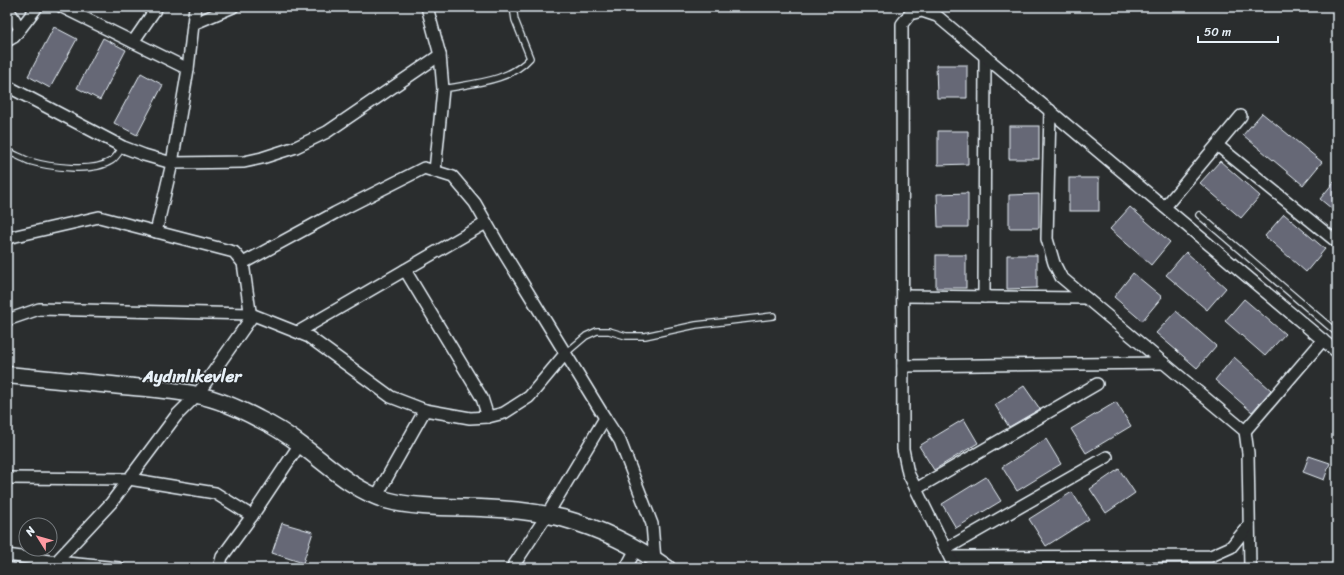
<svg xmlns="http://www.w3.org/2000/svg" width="1344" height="575" viewBox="0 0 1344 575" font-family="Sriracha,sans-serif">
<rect width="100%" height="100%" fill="#2a2d2e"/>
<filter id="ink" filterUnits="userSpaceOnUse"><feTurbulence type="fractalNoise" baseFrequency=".025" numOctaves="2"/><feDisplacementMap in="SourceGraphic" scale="8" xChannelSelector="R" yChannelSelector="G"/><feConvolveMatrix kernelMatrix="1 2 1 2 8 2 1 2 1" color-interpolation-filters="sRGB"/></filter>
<g filter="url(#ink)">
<!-- building -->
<g fill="#666776" stroke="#e8f1f8">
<polygon points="54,27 77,39 50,88 28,76"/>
<polygon points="103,38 126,50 100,100 77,88"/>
<polygon points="936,65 967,65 967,98 937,98"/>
<polygon points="141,73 163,85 137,135 114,123"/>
<polygon points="1262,113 1322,162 1303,185 1243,135"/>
<rect x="1009" y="126" width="30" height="33"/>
<polygon points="938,131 968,131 968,164 938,165"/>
<polygon points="1220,161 1260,196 1241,218 1200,183"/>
<rect x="1069" y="178" width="30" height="33"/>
<polygon points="1337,178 1337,213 1320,199"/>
<polygon points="968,193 968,227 938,227 937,194"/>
<polygon points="1039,194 1039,228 1009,228 1009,195"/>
<polygon points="1130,207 1170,242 1151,265 1110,229"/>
<polygon points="1284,214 1325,249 1306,272 1265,236"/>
<polygon points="1186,252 1226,288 1207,310 1166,275"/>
<rect x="936" y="255" width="30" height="33"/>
<polygon points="1007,255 1037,255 1037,288 1007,289"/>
<polygon points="1133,273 1162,297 1142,321 1114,297"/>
<polygon points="1244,299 1285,334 1265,356 1225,321"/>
<polygon points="1176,311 1216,346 1197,368 1156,333"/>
<polygon points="1234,357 1271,390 1252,412 1215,380"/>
<polygon points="1024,386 1040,409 1009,427 995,405"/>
<polygon points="1116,402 1131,426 1086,453 1071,429"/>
<polygon points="964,419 978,443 934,470 919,446"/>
<polygon points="1046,439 1061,464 1017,491 1002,467"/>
<polygon points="1309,456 1330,463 1324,480 1303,472"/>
<polygon points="1119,469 1135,493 1106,513 1090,489"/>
<polygon points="986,477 1001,501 956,528 942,504"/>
<polygon points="1072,492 1089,519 1046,546 1029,519"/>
<polygon points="282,523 313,532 303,563 272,553"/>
</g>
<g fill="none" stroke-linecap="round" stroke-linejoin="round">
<defs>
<g id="lane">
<path d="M443,89C473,83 509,82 530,58L515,20L513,7"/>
<path d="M7,151C14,154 22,158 29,161C49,167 93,173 111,161C116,158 119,152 123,147"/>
<polyline points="1199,215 1337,333"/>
<polyline points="565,354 586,336 597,331 609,331 626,336 645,336 696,325 773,316"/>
</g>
<g id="street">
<polyline points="7,7 20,29"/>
<polyline points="62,7 188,69"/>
<polyline points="427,7 440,55 443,89 435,171"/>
<polyline points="193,24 233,7"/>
<polyline points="7,41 14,37 37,7"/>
<polyline points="133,42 157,7"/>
<polyline points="7,86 123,147 144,155 172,163 244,162 262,158 296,147 327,132 440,55"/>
<polyline points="1050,110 1047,239 1054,263 1061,277 1245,431 1248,453 1250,568"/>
<polyline points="1217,145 1337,242"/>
<polyline points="1165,207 1241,116"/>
<polyline points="156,232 172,163 188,69 195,7"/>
<polyline points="7,238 99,217 234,252 243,263 251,318 197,395 176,416 111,503 56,562 55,568"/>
<polyline points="243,263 335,213 424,168 453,177 475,203 499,245 605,418 620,441 652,524 655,560"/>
<polyline points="405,270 482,398 488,417"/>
<polyline points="903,296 1086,298"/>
<polyline points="984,297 985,56"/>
<polyline points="7,320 39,309 251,314 309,337 391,397 425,410 470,418 488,417 504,413 529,397 565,354"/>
<polyline points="298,332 486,223"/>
<polyline points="903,366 1164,363"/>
<polyline points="1245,431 1323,340"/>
<polyline points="7,478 129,479 215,493 252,516"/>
<polyline points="916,489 1097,384"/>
<polyline points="376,497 425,410"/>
<polyline points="946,549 1107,457"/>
<polyline points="7,555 56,562 119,568"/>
<polyline points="950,557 1211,556 1231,547 1249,525"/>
<polyline points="219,568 222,557 252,516 300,444"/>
<polyline points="512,568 547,515 605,418"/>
<polyline points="626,568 636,549"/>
<polyline points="955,568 908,473 903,449 902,24 910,14 922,11 937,16 1337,352"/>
</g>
<path id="secondary" d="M7,375C42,378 77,382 112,385C140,388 169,389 197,395C218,399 240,409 259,419C274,426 288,435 301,445C328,465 353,490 386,500C413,508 453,507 481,508C506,509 538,512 562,518C598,528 636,546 667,568"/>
</defs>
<!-- lane casing -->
<use href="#lane" stroke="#e8f1f8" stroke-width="8"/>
<!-- street casing -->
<use href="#street" stroke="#e8f1f8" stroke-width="14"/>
<!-- secondary casing -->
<use href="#secondary" stroke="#e8f1f8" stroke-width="19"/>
<!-- lane -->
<use href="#lane" stroke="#2a2d2e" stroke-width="5.5"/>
<!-- street -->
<use href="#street" stroke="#2a2d2e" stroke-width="11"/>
<!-- secondary -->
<use href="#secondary" stroke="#2a2d2e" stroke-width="16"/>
</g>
</g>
<g text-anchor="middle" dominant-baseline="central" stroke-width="3" stroke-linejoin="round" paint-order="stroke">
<!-- district labels -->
<g font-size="17" font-weight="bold" fill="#e8f1f8" stroke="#2a2d2e">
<text x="192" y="376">Aydınlıkevler</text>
</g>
</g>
<!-- margin -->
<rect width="1344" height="575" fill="none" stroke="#2a2d2e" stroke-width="24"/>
<rect x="12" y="12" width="1320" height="551" fill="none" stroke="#e8f1f8" stroke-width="1.5" filter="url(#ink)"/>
<!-- north arrow -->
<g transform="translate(38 537) rotate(307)"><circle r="19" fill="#2a2d2e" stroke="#767b7f"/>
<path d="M0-3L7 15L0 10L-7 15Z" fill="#ff9aa2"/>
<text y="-6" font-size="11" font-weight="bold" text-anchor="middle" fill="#e8f1f8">N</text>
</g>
<!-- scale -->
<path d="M1198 36v6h80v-6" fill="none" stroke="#e8f1f8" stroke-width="2"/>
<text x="1204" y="36" font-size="12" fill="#e8f1f8" stroke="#2a2d2e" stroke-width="3" paint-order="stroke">50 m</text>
</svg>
